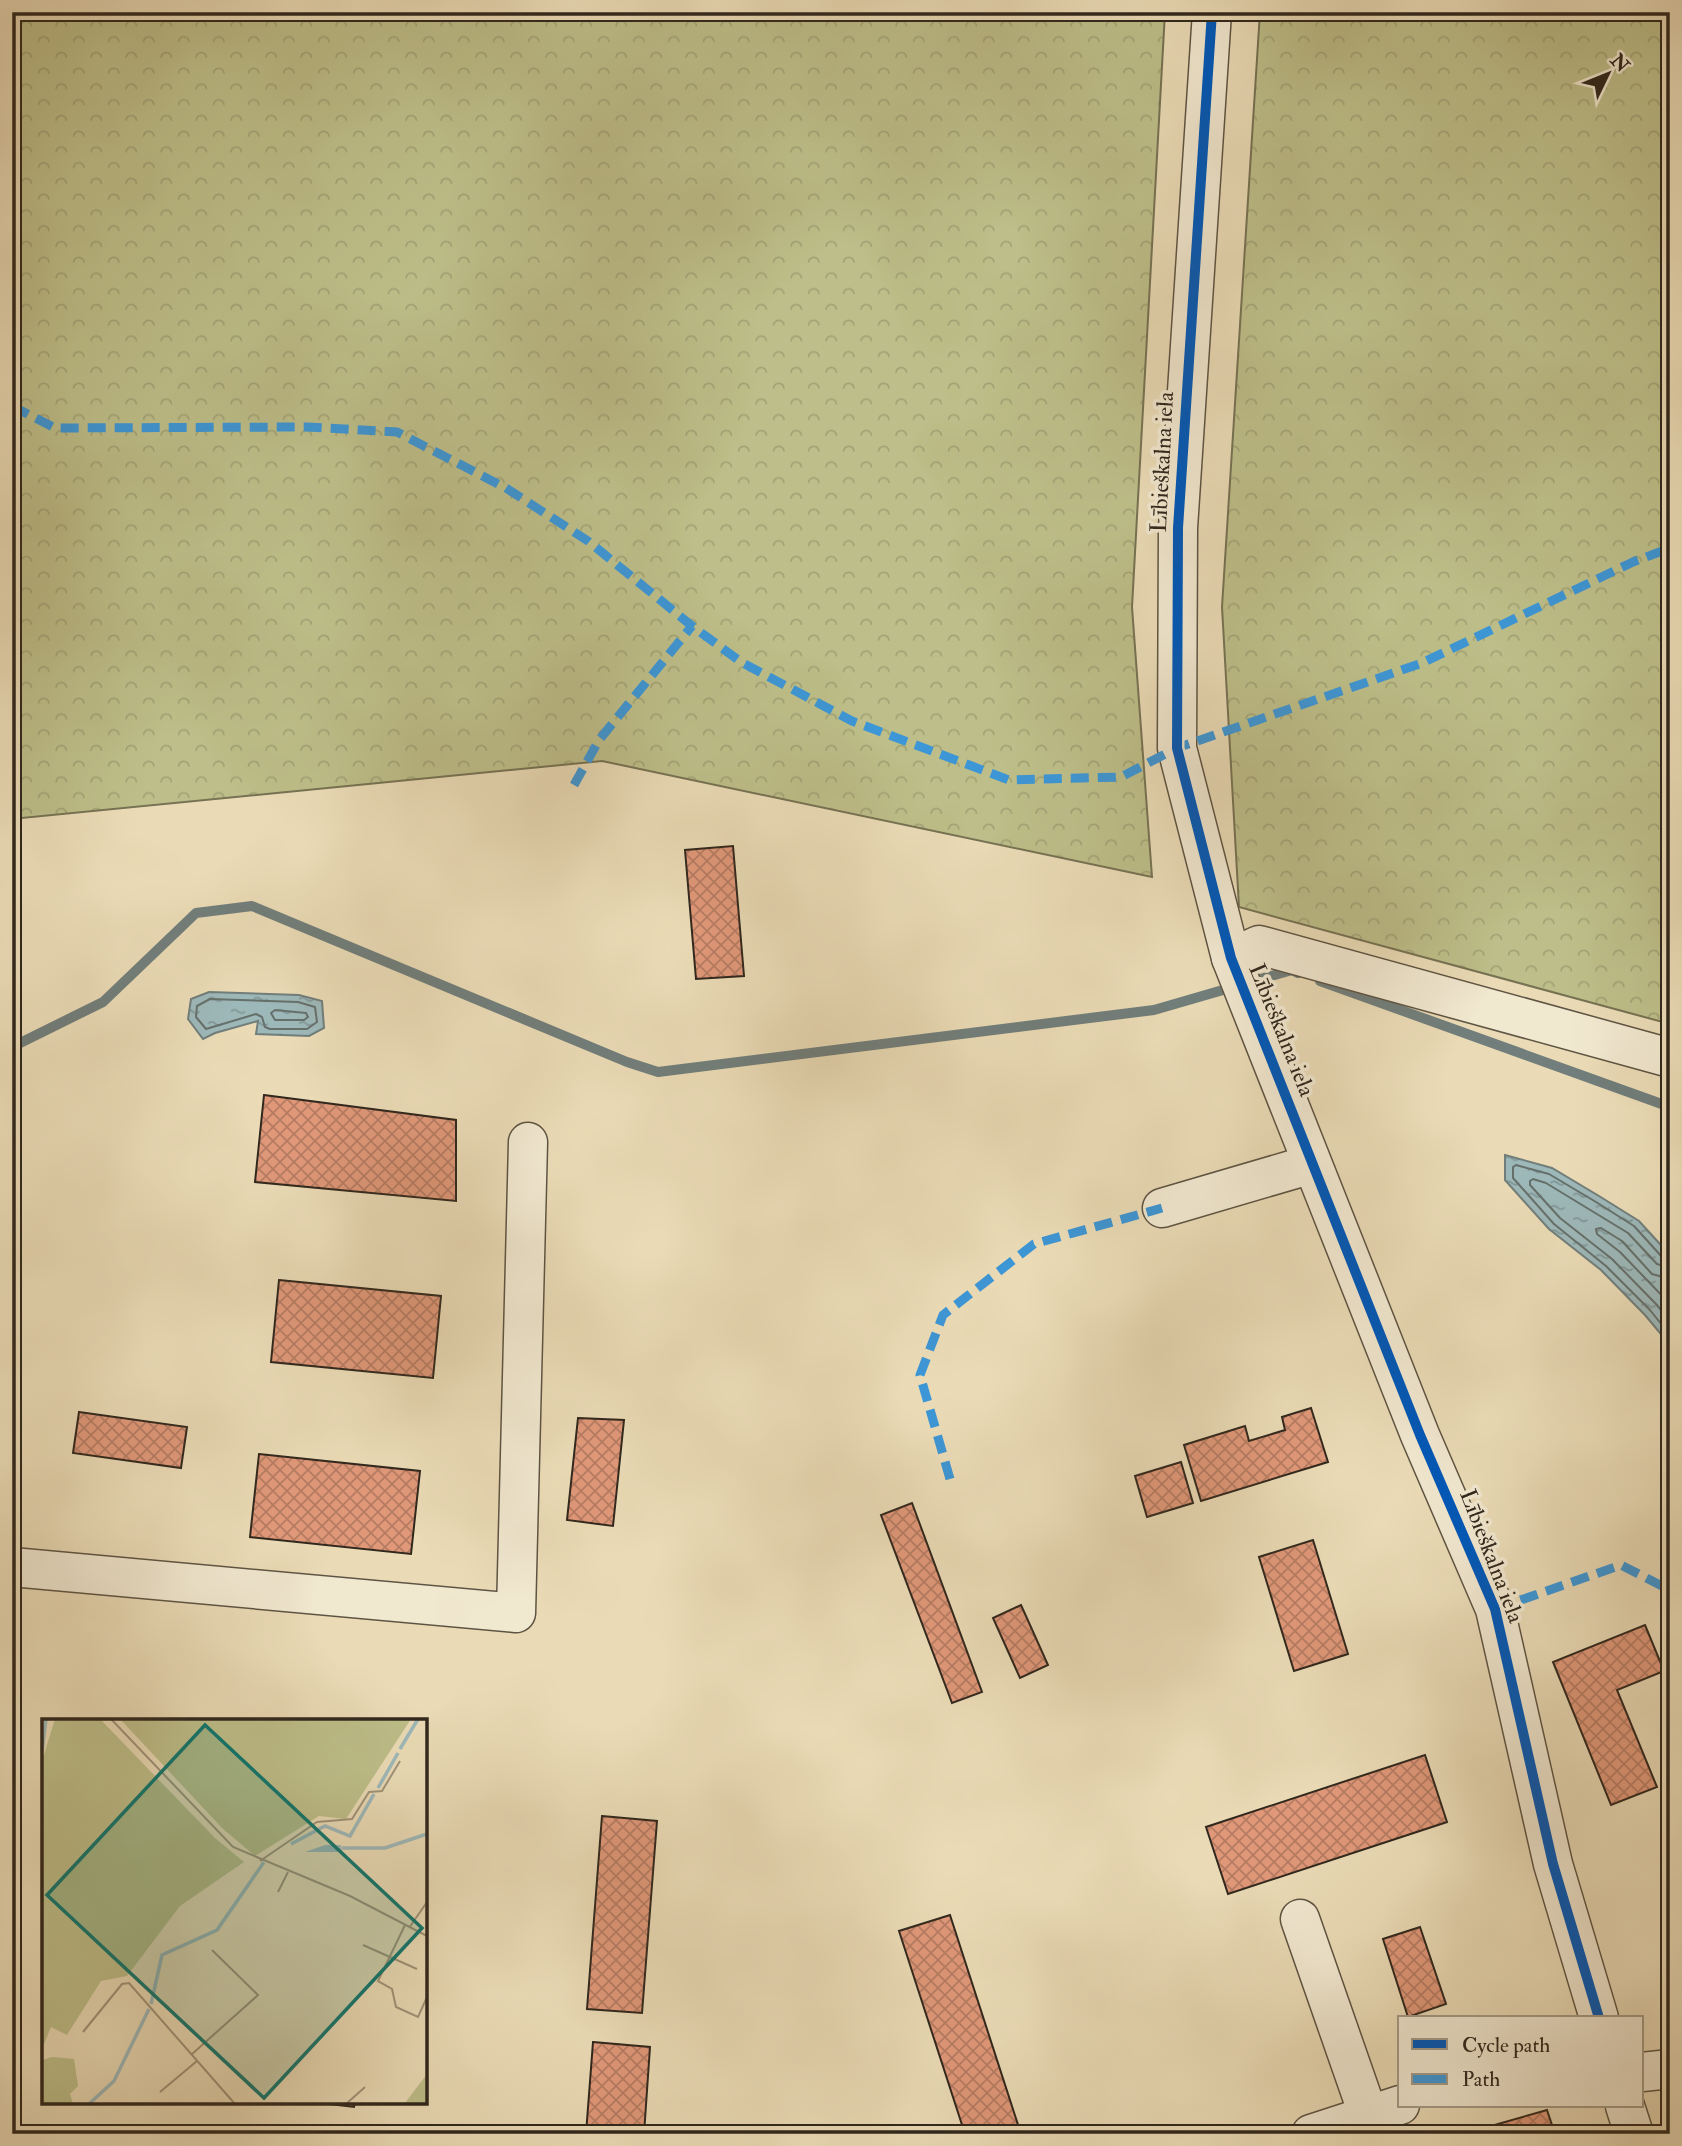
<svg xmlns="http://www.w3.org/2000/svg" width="1682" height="2146" viewBox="0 0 1682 2146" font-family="'IM FELL Double Pica',serif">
<defs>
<pattern id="forest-crowns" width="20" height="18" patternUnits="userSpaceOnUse" patternTransform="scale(1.75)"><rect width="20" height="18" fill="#bdbe89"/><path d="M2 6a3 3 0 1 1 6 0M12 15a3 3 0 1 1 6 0" fill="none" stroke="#a3a376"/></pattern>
<pattern id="water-ripples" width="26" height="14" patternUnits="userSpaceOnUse" patternTransform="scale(1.75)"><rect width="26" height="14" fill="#9db8b9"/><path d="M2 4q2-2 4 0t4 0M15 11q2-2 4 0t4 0" fill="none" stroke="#809696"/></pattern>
<pattern id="building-cross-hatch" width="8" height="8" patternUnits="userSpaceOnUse" patternTransform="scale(1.75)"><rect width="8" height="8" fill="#e09879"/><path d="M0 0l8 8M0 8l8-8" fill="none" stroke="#b67c63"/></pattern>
</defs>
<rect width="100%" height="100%" fill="#eadbb6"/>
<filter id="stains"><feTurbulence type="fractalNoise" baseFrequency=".00286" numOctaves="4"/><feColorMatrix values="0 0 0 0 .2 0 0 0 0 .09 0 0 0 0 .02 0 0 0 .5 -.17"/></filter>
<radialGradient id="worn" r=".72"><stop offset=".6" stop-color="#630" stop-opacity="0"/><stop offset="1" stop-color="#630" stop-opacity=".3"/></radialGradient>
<!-- forest -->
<g fill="url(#forest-crowns)" stroke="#767253" stroke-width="2">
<polygon points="12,12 1165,12 1132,607 1152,877 602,761 12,819"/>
<polygon points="1260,12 1670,12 1670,1024 1239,907 1222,607"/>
</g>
<!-- water -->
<g fill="url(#water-ripples)" stroke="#717e7b" stroke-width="2">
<polygon points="209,992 299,995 322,1001 324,1028 309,1036 256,1034 258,1021 215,1033 203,1039 188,1019 191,999"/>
<polygon points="1505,1155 1552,1168 1599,1196 1639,1221 1670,1255 1670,1345 1645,1315 1601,1270 1549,1229 1505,1180"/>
</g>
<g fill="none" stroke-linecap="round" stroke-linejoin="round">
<!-- shore -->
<g stroke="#66706b" stroke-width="2">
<polygon points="210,999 298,1002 315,1007 317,1022 307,1029 270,1029 265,1027 262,1017 256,1014 206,1029 196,1017 197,1006"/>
<polygon points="275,1010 306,1013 308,1017 304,1020 275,1020 271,1013"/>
<polyline points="1670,1259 1662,1257 1634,1226 1596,1202 1549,1174 1516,1165 1513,1167 1513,1178 1554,1224 1606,1266 1650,1310 1670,1335"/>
<polyline points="1670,1268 1657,1264 1628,1233 1546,1183 1533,1179 1530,1181 1530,1185 1560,1218 1612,1259 1656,1304 1670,1321"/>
<polyline points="1670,1279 1652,1274 1622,1241 1601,1228 1596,1229 1597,1234 1620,1252 1670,1304"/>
</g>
<!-- stream -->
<g stroke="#717e7b" stroke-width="10">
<polyline points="1320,981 1670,1107"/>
<polyline points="12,1047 103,1002 196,913 252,906 627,1062 658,1072 1154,1010 1292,970 1298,973"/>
</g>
</g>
<!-- building -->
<g fill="url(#building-cross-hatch)" stroke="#30271d" stroke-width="2">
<polygon points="733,846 744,976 696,979 685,850"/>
<polygon points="264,1095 456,1120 456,1201 255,1182"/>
<polygon points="279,1280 441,1296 433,1378 271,1362"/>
<polygon points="1311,1408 1328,1462 1201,1501 1184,1445 1245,1426 1249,1441 1285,1430 1282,1417"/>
<polygon points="79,1412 187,1427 181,1468 73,1453"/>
<polygon points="578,1418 624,1420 613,1526 567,1520"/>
<polygon points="259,1454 420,1471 411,1554 250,1537"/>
<polygon points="1181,1462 1193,1503 1147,1517 1135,1476"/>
<polygon points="912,1503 982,1692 952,1703 881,1515"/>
<polygon points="1313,1540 1348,1654 1294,1671 1259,1557"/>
<polygon points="1021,1605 1048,1665 1020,1678 993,1618"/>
<polygon points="1645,1625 1664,1671 1617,1690 1657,1787 1611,1805 1553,1662"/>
<polygon points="1425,1755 1447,1822 1228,1894 1206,1827"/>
<polygon points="602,1816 657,1821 642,2013 587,2009"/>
<polygon points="950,1915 1021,2134 965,2134 899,1931"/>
<polygon points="1420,1927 1446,2004 1408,2017 1383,1939"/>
<polygon points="593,2042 650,2047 644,2134 586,2134"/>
<polygon points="312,2102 355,2102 354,2107"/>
<polygon points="1547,2110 1555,2134 1485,2134 1484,2128"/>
</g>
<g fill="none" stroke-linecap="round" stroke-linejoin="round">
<defs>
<g id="minor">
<polyline points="1212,12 1178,528 1177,748 1231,958 1420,1435 1495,1609 1553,1864 1599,2018"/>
<polyline points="1231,958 1259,945 1670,1058"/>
<polyline points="1162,1208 1312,1164"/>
<polyline points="12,1567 516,1613 528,1142"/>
<polyline points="1300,1919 1375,2134"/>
<polyline points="1642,2072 1670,2069"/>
<polyline points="1625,2106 1634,2134"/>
<polyline points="1311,2134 1400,2105"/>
</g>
</defs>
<!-- minor casing -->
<use href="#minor" stroke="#5e5443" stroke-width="41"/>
<!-- minor -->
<use href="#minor" stroke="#f1e8d0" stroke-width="38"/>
<!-- quiet -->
<g stroke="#3d96d5" stroke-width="9" stroke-dasharray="18 9" stroke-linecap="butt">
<polyline points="12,406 55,428 307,427 397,432 506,488 588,541 692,626 741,662 852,721 1009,780 1121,777 1177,748 1422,663 1633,562 1670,548"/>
<polyline points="574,785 599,740 692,626"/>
<polyline points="950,1479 920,1375 943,1315 1034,1244 1162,1208"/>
<polyline points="1495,1609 1621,1565 1670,1590"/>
</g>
<defs>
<polyline id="cycleway" points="1212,12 1178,528 1177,748 1231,958 1420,1435 1495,1609 1553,1864 1599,2018"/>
</defs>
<!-- cycleway casing -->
<use href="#cycleway" stroke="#f1e8d0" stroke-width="15"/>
<!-- cycleway -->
<use href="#cycleway" stroke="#0057b8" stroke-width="10"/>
</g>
<g text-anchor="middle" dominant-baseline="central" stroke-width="7" stroke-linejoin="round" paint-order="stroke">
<!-- street labels -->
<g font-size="23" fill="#30271d" stroke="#f1e8d0">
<text transform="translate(1162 462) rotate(-87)">Lībieškalna iela</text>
<text transform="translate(1282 1030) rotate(68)">Lībieškalna iela</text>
<text transform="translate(1492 1556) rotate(69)">Lībieškalna iela</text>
</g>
</g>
<!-- overview -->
<g transform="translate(42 1719)">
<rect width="385" height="385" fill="#eadbb6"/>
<path d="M13,0H58L173,119L202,143L138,187L85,257L59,262L25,316L9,308L0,330V42ZM78,0H369L304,100L277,97L213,137L181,110ZM10,338L32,340L36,367L28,375L31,385H0V341ZM385,355V385H364L363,384Z" fill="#bdbe89"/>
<path d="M283,126H299L300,133H263Z" fill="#9db8b9"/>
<path fill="none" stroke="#9db8b9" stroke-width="3.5" d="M358,30L376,0M0,32L4,0M336,69L356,34M249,125L283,107L308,117L332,75M300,129H343L385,115M109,285L120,236L175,211L222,143M47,385L72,362L107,290"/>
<path fill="none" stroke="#a09379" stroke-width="2" d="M69,0L191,128L308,177L385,217M218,142L275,103L310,100L327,73L340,72L358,42M236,173L246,153M363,206L336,262L350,270L354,288L376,298L385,278M367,209L385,183M321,226L375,250M41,313L80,265L87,264L193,385M149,336L216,276L170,231M118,373L155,342M304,385L323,368"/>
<path fill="#0f766e" fill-opacity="0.15" stroke="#0f766e" stroke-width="3.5" d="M163,6L380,209L222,379L5,176Z"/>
<rect width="385" height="385" fill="none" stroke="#30271d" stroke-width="3.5"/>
</g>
<!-- margin -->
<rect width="1682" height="2146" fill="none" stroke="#eadbb6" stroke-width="42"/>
<rect x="14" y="14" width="1654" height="2118" fill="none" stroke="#30271d" stroke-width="3.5"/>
<rect x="21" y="21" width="1640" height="2104" fill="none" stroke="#30271d" stroke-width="2"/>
<!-- legend -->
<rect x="1398" y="2016" width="245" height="91" fill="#f1e8d0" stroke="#a49b88" stroke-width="2"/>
<rect x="1412" y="2039" width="35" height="10" fill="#0057b8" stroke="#a49b88" stroke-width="2"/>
<text x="1462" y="2052" font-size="21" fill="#30271d">Cycle path</text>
<rect x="1412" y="2074" width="35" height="10" fill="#3d96d5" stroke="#a49b88" stroke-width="2"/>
<text x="1462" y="2086" font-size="21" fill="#30271d">Path</text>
<!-- north arrow -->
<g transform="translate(1608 74) rotate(47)" stroke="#f1e8d0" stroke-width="5" paint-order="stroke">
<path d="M0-5L12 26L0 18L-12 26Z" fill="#30271d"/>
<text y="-10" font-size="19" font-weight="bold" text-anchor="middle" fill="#30271d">N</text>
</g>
<rect width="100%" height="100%" filter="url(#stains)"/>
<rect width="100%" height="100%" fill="url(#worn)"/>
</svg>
